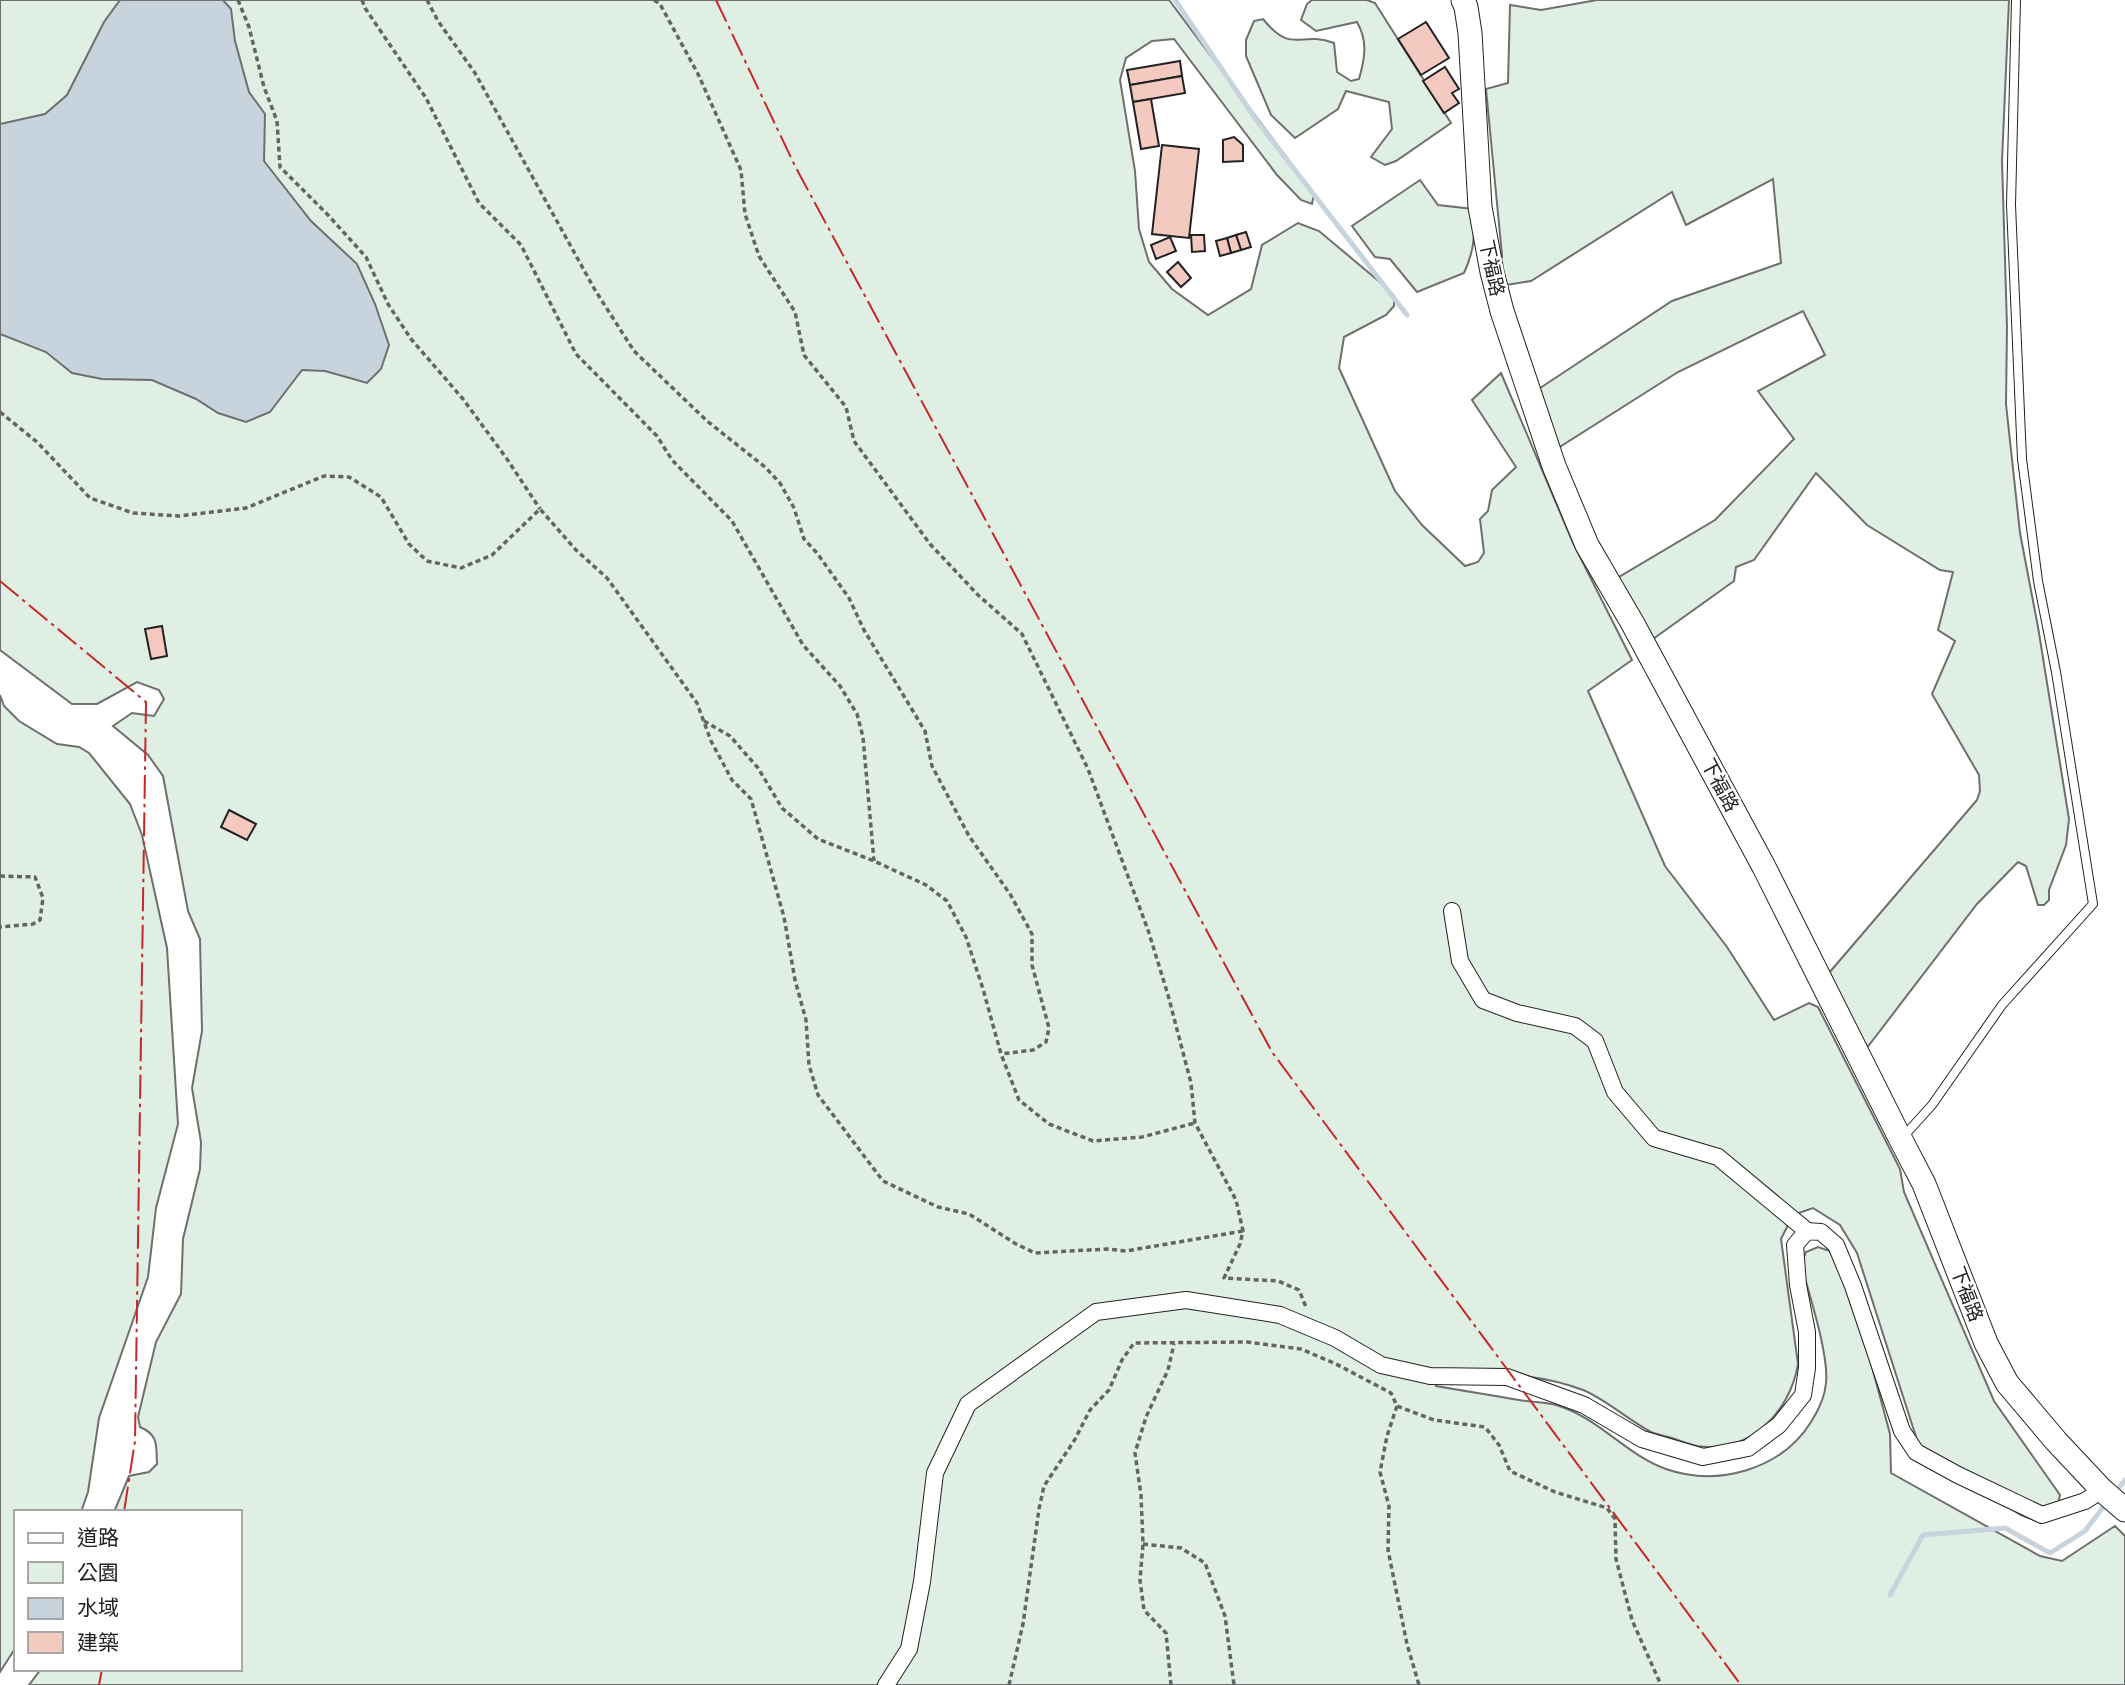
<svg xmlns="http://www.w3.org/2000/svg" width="2125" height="1685" viewBox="0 0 2125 1685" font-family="Figtree,'Noto Sans TC',sans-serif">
<rect width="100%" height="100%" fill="#fff"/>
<!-- green -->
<g fill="#e0efe3" stroke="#6f6f6f" stroke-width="2">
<path d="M0,0H1169L1314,194L1312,204L1301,200L1277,175L1174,39L1152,41L1126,58L1120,80L1135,171L1139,229L1149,262L1172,289L1208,315L1251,289L1262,245L1298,223L1319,231L1387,288L1394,296V306L1386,315L1344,337L1339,368L1395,491L1422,525L1465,566L1478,562L1484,553L1480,519L1488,511L1492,490L1516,467L1472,400L1501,373L1573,543L1632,660L1588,691L1665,866L1727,947L1774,1020L1809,1003L1818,1007L1900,1169L1904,1192L1994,1401L2060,1495L2057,1509L2037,1521L2021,1515L1936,1461L1918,1443L1857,1253L1840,1225L1813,1208L1793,1215L1781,1239L1798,1364C1790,1412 1750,1454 1697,1446C1689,1444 1680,1441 1672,1438C1665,1436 1658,1435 1651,1432C1628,1420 1607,1400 1583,1390C1537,1372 1484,1373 1435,1370L1436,1386C1464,1391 1491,1395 1519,1400C1531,1402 1544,1402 1556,1405C1598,1417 1626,1455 1666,1469C1717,1487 1781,1470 1811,1422C1818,1411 1825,1397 1826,1383C1829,1354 1809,1294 1801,1264L1806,1252L1818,1247L1830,1251L1850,1285L1890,1434L1891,1473L2040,1556L2062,1561L2115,1526L2125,1536V1685H29L41,1669H240V1512H114L129,1476L149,1472L157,1464C156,1446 159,1435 140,1427L138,1417L156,1342L181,1294L183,1239L200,1169L201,1142L192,1088L202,1031L200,939L188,911L163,776L148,755L113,726L132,713L154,716L164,699L159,690L137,682L97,704H72L0,650Z"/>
<path d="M1312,0H1367L1375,3L1451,123L1396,161L1385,165L1371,157L1392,129L1389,102L1346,91L1338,109L1295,138L1271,115L1246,56V40L1254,21L1263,19C1293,56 1299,30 1334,43L1337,72L1351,81L1359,79C1365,58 1368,41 1357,22L1316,31L1301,20L1307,4Z"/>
<polygon points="1597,0 2009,0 2002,161 2007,327 2006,404 2020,533 2038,627 2069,819 2066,845 2049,890 2049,900 2044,905 2038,905 2026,866 2018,862 1977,904 1863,1053 1823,980 1977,800 1980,791 1979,775 1932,694 1955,641 1938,630 1953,572 1940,570 1867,525 1816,473 1754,560 1736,567 1734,581 1646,644 1614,580 1715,520 1794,439 1758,391 1825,355 1803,311 1678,372 1558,448 1534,392 1672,301 1781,263 1773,179 1686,225 1672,192 1531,281 1500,286 1502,255 1486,89 1508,83 1510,5 1541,10"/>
<path d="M1420,180L1438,205L1473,209C1475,234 1475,249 1464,273L1417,292L1390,259L1375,257L1352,226Z"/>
<polygon points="0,695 4,706 19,721 57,744 79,747 89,753 130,804 142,835 167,948 178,1124 156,1208 148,1277 99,1418 88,1492 81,1512 16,1512 16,1647 0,1672"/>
</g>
<!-- water -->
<polygon fill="#c7d3dd" stroke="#6f6f6f" stroke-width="2" points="120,0 223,0 231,9 235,41 249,92 265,114 264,161 311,221 357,264 375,304 389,345 381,369 367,383 325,371 302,370 270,412 246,422 218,413 196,399 152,380 102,379 72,373 46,352 0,334 0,124 45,114 67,95 104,22"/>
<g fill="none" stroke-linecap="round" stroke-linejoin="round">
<!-- stream -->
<g stroke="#c7d3dd" stroke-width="5">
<polyline points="1175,0 1257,121 1407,315"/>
<polyline points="2118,1489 2125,1480"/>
<polyline points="1890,1595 1923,1535 2005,1528 2050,1553 2085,1531 2104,1506"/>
</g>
</g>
<!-- building -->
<g fill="#f3c9c0" stroke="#222" stroke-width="2">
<polygon points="1426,22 1449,58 1421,75 1398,39"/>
<polygon points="1180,61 1182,76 1130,85 1127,70"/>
<polygon points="1445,67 1459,89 1452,93 1459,103 1444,113 1423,81"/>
<polygon points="1182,76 1185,93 1133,102 1130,85"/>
<polygon points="1151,99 1159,146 1141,149 1133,102"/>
<polygon points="1234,137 1243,145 1243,161 1223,162 1223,140"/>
<polygon points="1162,145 1199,149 1189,238 1152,234"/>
<polygon points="1246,232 1251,247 1241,250 1236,235"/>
<polygon points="1191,235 1204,235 1205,251 1192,252"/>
<polygon points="1236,235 1241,250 1231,253 1227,238"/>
<polygon points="1170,237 1176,251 1156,259 1151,245"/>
<polygon points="1227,238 1231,253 1220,256 1216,241"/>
<polygon points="1178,262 1191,278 1181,287 1167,272"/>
<polygon points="162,626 167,656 151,659 145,629"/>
<polygon points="229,810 256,824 247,840 221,827"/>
</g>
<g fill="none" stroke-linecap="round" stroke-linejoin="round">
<defs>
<polyline id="service" points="1903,1137 1932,1105 2002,1005 2093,904 2056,672 2038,581 2022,459 2011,205 2016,0"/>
<g id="minor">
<polyline points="1452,911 1460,961 1483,1000 1517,1013 1575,1026 1595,1041 1615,1092 1654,1138 1718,1157 1807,1231"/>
<polyline points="886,1685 909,1649 922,1582 935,1473 968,1404 1096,1312 1186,1300 1280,1315 1335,1338 1381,1365 1430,1376 1507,1377 1584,1405 1642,1439 1703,1457 1748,1448 1779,1425 1803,1395 1807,1368 1807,1332 1798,1285 1795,1245 1807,1231 1821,1232 1836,1245 1853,1286 1902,1431 1916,1452 1958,1475 2042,1515 2085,1501 2102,1490"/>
</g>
<polyline id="secondary" points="1463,0 1466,7 1470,33 1480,207 1492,272 1502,311 1554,466 1587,545 1633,624 1764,867 1901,1140 1924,1184 1986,1343 2007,1383 2056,1441 2102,1490 2125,1510"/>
</defs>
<!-- service casing -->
<use href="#service" stroke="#222" stroke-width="10"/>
<!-- minor casing -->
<use href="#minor" stroke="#222" stroke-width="18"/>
<!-- secondary casing -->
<use href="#secondary" stroke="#222" stroke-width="25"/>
<!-- path -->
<g stroke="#646464" stroke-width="3.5" stroke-dasharray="5 3.5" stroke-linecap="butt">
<polyline points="238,0 249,27 264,87 277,121 280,167 328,215 366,257 388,304 411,339 463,399 507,459 540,509"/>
<polyline points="362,0 365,8 426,98 479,203 521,245 576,354 657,436 672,460 732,521 803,645 840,686 857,714 863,737 874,861"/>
<polyline points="427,0 438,21 475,73 595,290 634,351 707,421 765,467 780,483 794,508 804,539 817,553 849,598 864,630 925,731 932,766 969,836 1010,894 1032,934 1032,965 1049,1028 1046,1042 1033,1050 1001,1054"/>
<polyline points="654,0 660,4 698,74 741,170 745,214 759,256 795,312 804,355 846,407 854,441 930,544 978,595 1022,634 1088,769 1148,930 1168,995 1191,1083 1195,1123 1236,1200 1243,1231 1240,1244 1224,1278 1278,1281 1299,1290 1306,1307"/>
<polyline points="0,412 37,442 90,498 133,513 179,516 246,508 324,476 349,477 381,497 409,544 427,561 461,568 492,555 540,509 576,550 607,578 651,639 697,703 711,741 732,780 751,799 784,917 795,980 806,1020 809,1065 818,1095 883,1181 938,1207 969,1214 1016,1244 1035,1253 1107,1249 1126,1251 1243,1231"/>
<polyline points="704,721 730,736 758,768 782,808 818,839 874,861 926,885 947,901 966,937 983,989 1001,1054 1019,1100 1049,1124 1093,1141 1142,1137 1195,1123"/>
<polyline points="0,876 35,877 43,898 40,920 33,924 0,927"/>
<polyline points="1397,1406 1387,1436 1380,1472 1389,1506 1388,1550 1407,1644 1419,1685"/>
<polyline points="1143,1544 1181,1548 1205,1563 1225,1616 1234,1685"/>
<polyline points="1009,1685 1023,1624 1039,1509 1044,1486 1074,1441 1090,1410 1109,1390 1122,1360 1134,1343 1247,1342 1301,1349 1336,1364 1391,1393 1397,1406 1434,1420 1485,1427 1499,1445 1510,1471 1555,1492 1607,1508 1615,1519 1616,1559 1632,1620 1661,1685"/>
<polyline points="1171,1685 1166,1633 1144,1610 1140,1580 1143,1544 1141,1495 1135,1453 1146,1417 1168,1370 1174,1344"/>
</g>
<!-- service -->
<use href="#service" stroke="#fff" stroke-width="8"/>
<!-- minor -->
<use href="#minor" stroke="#fff" stroke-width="16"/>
<!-- secondary -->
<use href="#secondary" stroke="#fff" stroke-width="23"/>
<!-- power -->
<g stroke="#c62828" stroke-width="2" stroke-dasharray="24 5 3.5 5" stroke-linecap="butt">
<polyline points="716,0 795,166 1272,1052 1741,1685"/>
<polyline points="0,581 146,702 135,1441 124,1512"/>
<polyline points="99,1685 102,1669"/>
</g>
</g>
<g text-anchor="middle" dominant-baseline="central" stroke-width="5" stroke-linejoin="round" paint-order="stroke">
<!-- street labels -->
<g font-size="19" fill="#222" stroke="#fff">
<text transform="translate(1492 268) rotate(78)">下福路</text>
<text transform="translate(1720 785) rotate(62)">下福路</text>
<text transform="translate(1967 1294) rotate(69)">下福路</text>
</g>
</g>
<!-- legend -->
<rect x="14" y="1510" width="228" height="161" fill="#ffffff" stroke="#a7a7a7" stroke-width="2"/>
<rect x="28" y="1533" width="35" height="10" fill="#ffffff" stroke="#a7a7a7" stroke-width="2"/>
<text x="77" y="1545" font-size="21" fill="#222222">道路</text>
<rect x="28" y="1562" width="35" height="21" fill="#e0efe3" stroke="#a7a7a7" stroke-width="2"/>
<text x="77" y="1580" font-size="21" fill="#222222">公園</text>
<rect x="28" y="1598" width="35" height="21" fill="#c7d3dd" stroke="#a7a7a7" stroke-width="2"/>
<text x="77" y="1615" font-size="21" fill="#222222">水域</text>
<rect x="28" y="1632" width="35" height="21" fill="#f3c9c0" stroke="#a7a7a7" stroke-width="2"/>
<text x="77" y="1650" font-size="21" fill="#222222">建築</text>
</svg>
